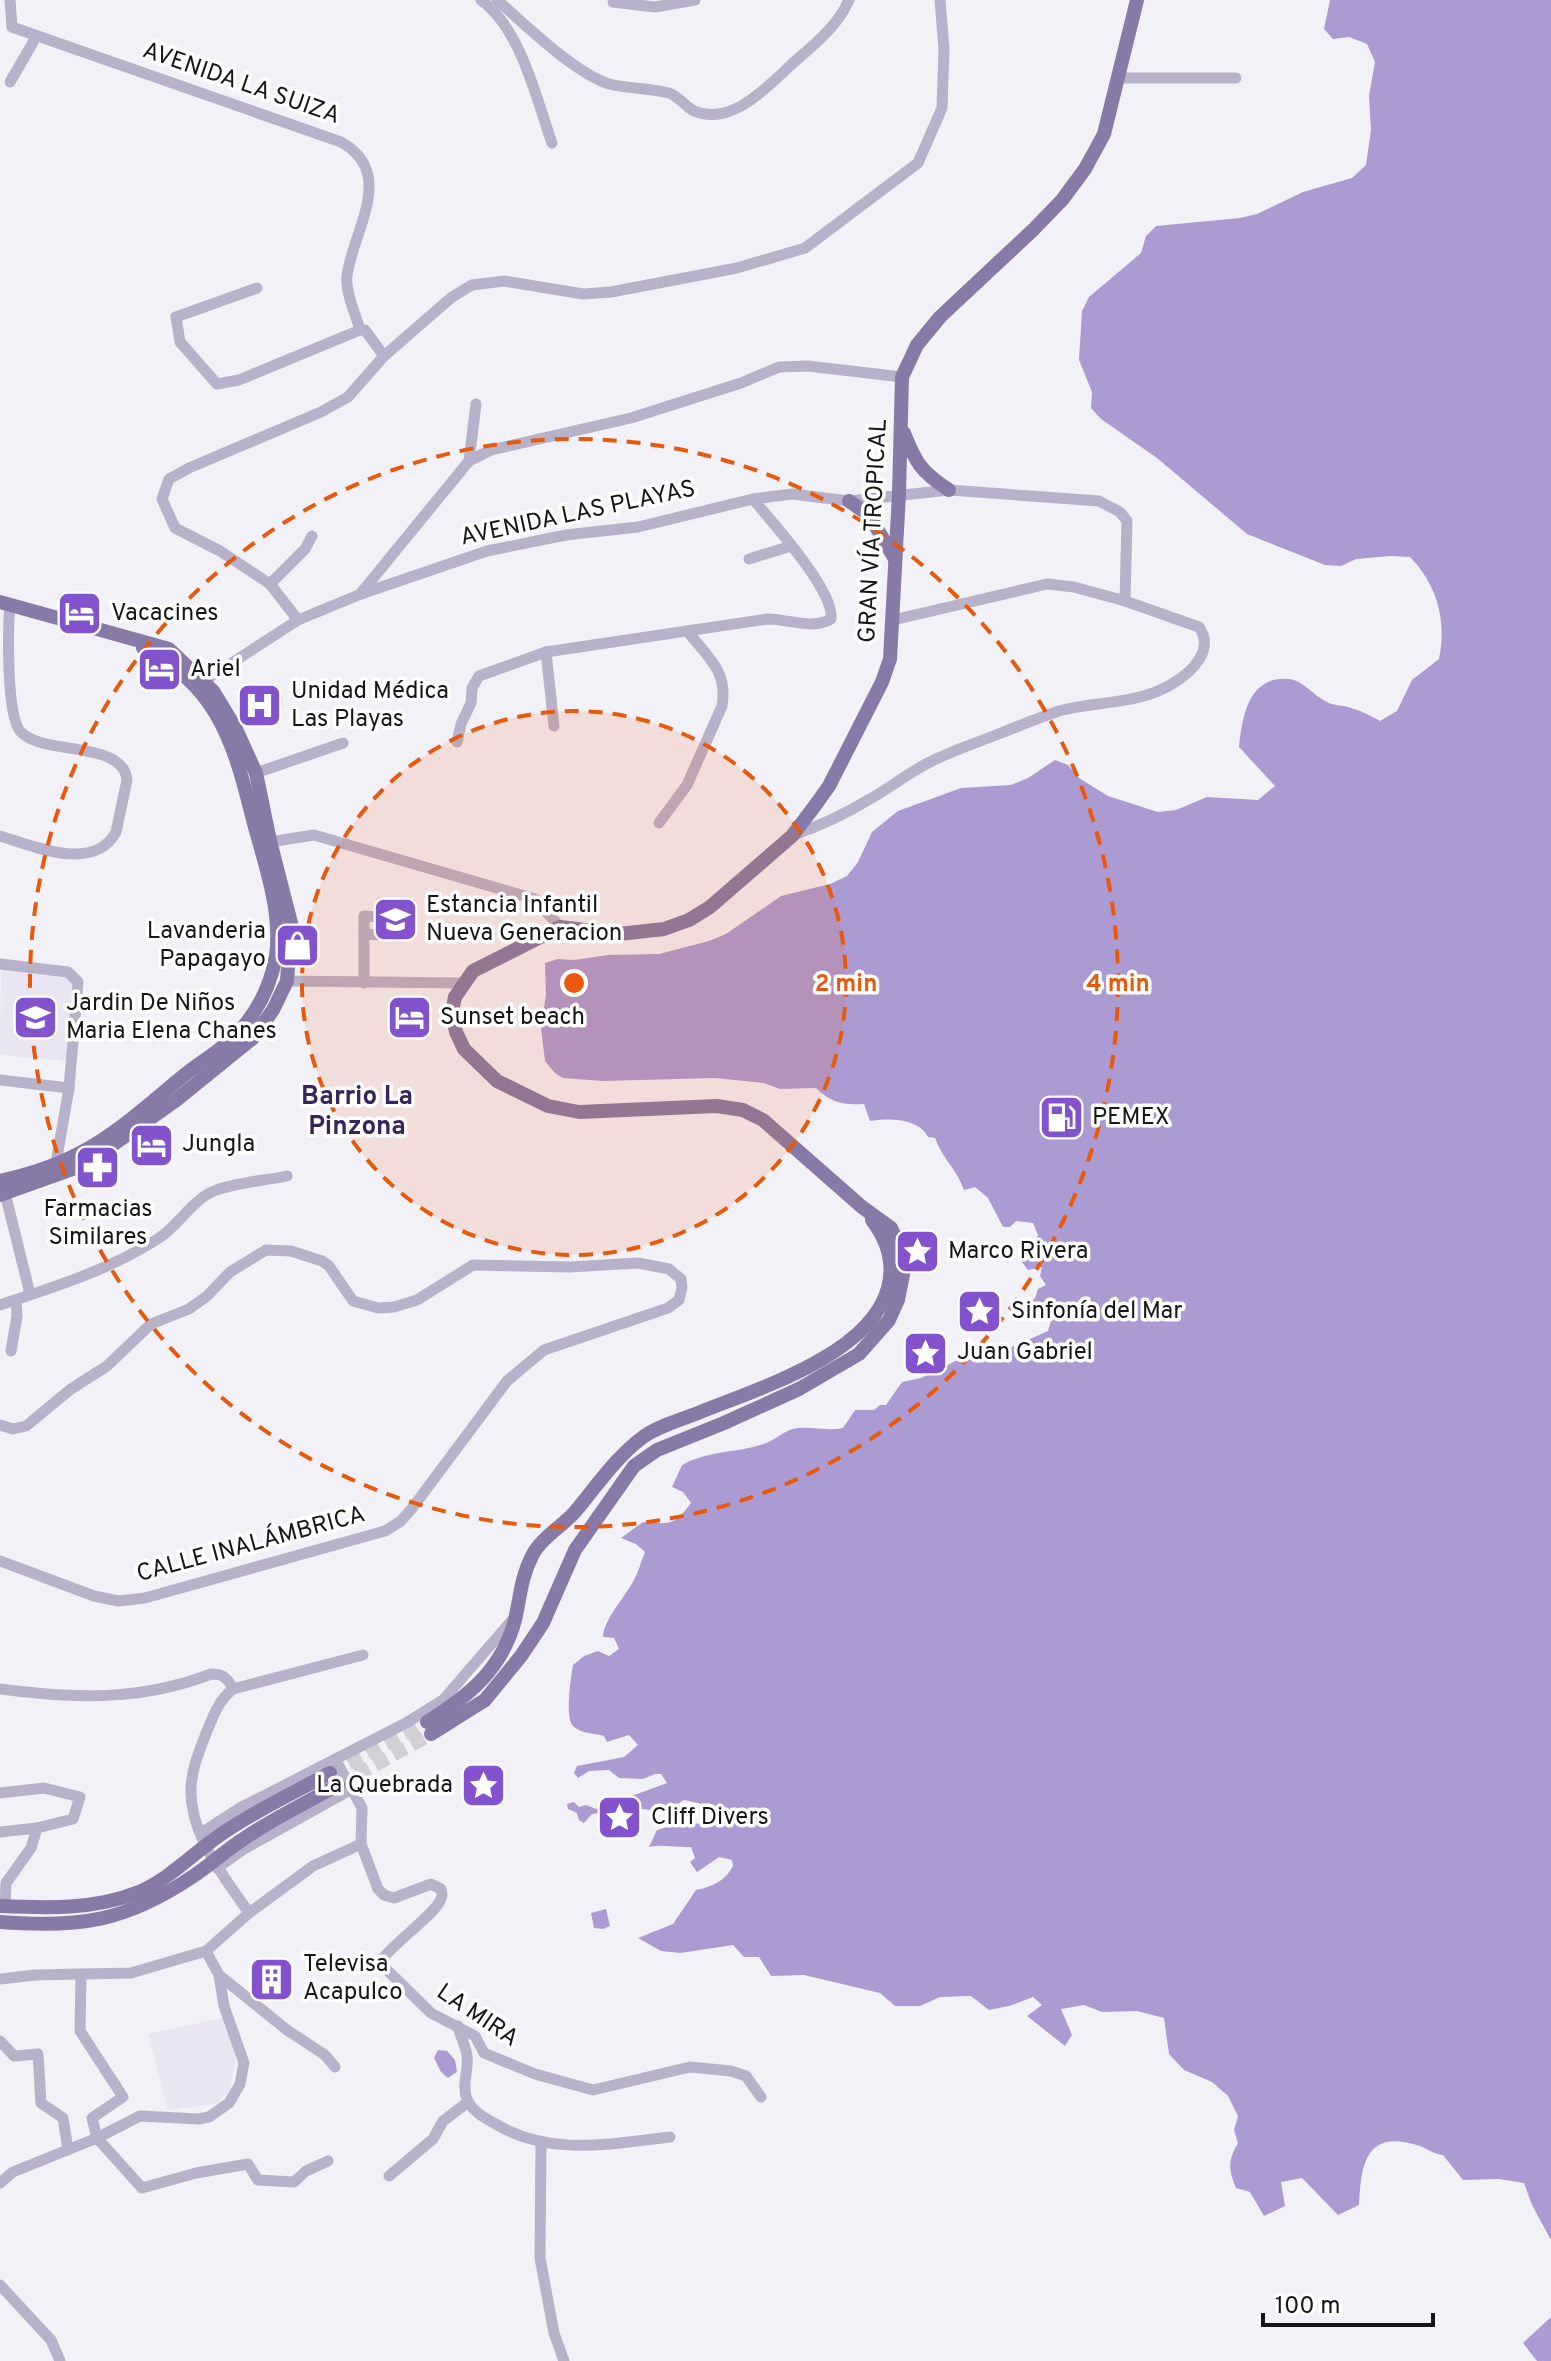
<svg xmlns="http://www.w3.org/2000/svg" width="1551" height="2361" viewBox="0 0 1551 2361" font-family="Overpass,sans-serif">
<rect width="100%" height="100%" fill="#f3f1f8"/>
<!-- built -->
<g fill="#e9e5f3">
<polygon points="282,694 284,709 239,718 236,703"/>
<polygon points="377,896 413,908 415,936 376,933"/>
<polygon points="1,967 66,974 72,980 67,1061 0,1055"/>
<polygon points="226,2017 236,2061 229,2092 217,2104 168,2110 148,2034"/>
</g>
<!-- water -->
<g fill="#ac9bd2">
<path d="M1330,0H1551V2240L1532,2205L1524,2183L1499,2179L1463,2180L1443,2155C1433,2154 1428,2149 1420,2146C1366,2128 1361,2163 1359,2205L1338,2215L1302,2178L1281,2182L1285,2206L1264,2216L1250,2192L1236,2188C1228,2169 1228,2160 1238,2143L1234,2130L1238,2116L1228,2096L1212,2082L1184,2070L1169,2054L1164,2018L1137,2011L1102,2012L1084,2005L1061,2009L1072,2035L1065,2046L1027,2016L1042,2005L1033,1997L1009,2006L989,2010L971,1996L940,1997L920,2006H895L880,1993L804,1975L771,1976L759,1957H744L733,1945L680,1953L661,1951L638,1938L673,1924L696,1890C712,1887 725,1881 733,1866L732,1860L719,1857L697,1872L690,1862L695,1858L691,1847C676,1848 664,1844 649,1847L657,1830L684,1822L701,1824L715,1814L708,1810L707,1805L684,1800L664,1812L643,1809L592,1814L584,1823L579,1820L577,1813L568,1809L567,1804L574,1802L579,1807L586,1805L596,1809L667,1783L661,1774H655L643,1779L619,1778L609,1770L589,1771L578,1778L574,1773L577,1766L624,1757L638,1745L629,1735L607,1742L604,1736C594,1733 583,1734 574,1727C564,1720 571,1677 573,1665L584,1656L598,1651L609,1656L619,1649L614,1638L603,1637C603,1620 627,1595 635,1578C639,1570 641,1561 645,1552L636,1544L621,1538L643,1522C671,1524 674,1526 691,1503L683,1492L672,1487L682,1465C712,1449 736,1454 766,1443C778,1439 784,1429 799,1428C814,1427 828,1431 843,1428L855,1410H874L880,1405H886L902,1382L921,1378L990,1344L1003,1351L1048,1331L1051,1321L1035,1312L1029,1303L1035,1298L1038,1289L1046,1285L1040,1276L1042,1267L1028,1270L1021,1261V1252L1034,1245L1038,1235L1033,1223L1016,1221L1010,1227H1003L988,1198L975,1187L964,1190C957,1170 942,1158 935,1138L928,1137C919,1118 888,1118 870,1121L864,1104C843,1105 831,1103 816,1088L780,1089L764,1083L715,1078L603,1081L563,1078L555,1073L545,1061L541,1028L546,995L545,963L558,959L574,960L608,955L659,954L709,941L726,934L781,896L830,884L847,876L858,862L872,832L898,811L961,788L1011,785L1028,778L1055,760L1068,765L1079,778L1108,796L1158,812L1176,810L1207,797L1258,800L1275,786L1239,747C1242,718 1248,675 1289,679C1304,681 1314,696 1327,702C1334,706 1343,705 1351,708C1362,711 1371,716 1380,721L1397,711L1412,680L1439,659C1447,620 1437,585 1410,557L1391,556L1356,559L1341,566L1325,565L1247,534L1157,458L1101,419L1091,408L1092,392L1079,360L1082,311L1089,297L1141,253L1146,236L1156,226L1240,218L1257,214L1303,192L1352,178L1366,165L1371,130L1369,96L1375,62L1367,44L1349,37L1333,39L1324,29Z"/>
<polygon points="606,1909 610,1926 603,1929 594,1928 591,1913"/>
<polygon points="438,2050 447,2051 455,2060 457,2072 448,2078 441,2072 434,2058"/>
<polygon points="1551,2317 1551,2361 1537,2361 1523,2343"/>
</g>
<g fill="none" stroke-linecap="round" stroke-linejoin="round">
<!-- major-tunnel -->
<g stroke="#d2d0d6" stroke-width="14" stroke-dasharray="14 7" stroke-linecap="butt">
<polyline points="330,1773 427,1722"/>
<polyline points="338,1785 431,1734"/>
</g>
<!-- minor -->
<g stroke="#b8b1ca" stroke-width="11">
<path d="M10,0L12,27L341,142C397,173 353,230 347,276C345,292 356,315 360,330H365L384,356"/>
<path d="M481,0C521,29 536,98 552,143"/>
<path d="M497,0C526,25 573,72 609,84C629,89 650,88 669,93C679,96 685,107 694,111C732,127 768,86 793,63C815,44 837,27 849,0"/>
<polyline points="613,2 655,7 695,0"/>
<polyline points="1118,78 1236,78"/>
<polyline points="10,82 36,37"/>
<polyline points="257,288 176,317 180,342 217,384 239,380 360,330"/>
<polyline points="469,461 476,404"/>
<polyline points="749,559 791,546"/>
<polyline points="270,584 305,549 312,536"/>
<polyline points="361,593 469,461 491,450 631,418 741,383 779,367 808,366 902,377"/>
<polyline points="298,620 270,584 220,551 175,528 162,499 169,479 189,468 321,412 348,397 384,356 452,297 472,285 504,281 583,294 611,292 737,268 805,248 918,163 942,108 944,49 940,0"/>
<polyline points="546,652 554,726"/>
<polyline points="200,687 204,681 298,620 361,594 487,551 566,535 638,527 753,499 792,494 849,501 949,490 1099,501 1120,512 1127,521 1125,601"/>
<path d="M457,742L461,724L471,703L472,688L479,676L546,652L767,619C788,619 813,630 831,619C835,591 772,522 753,499"/>
<polyline points="256,773 343,743"/>
<path d="M659,823L687,785L722,706C728,671 708,657 687,631"/>
<path d="M793,835C820,826 845,814 870,799C890,788 908,773 928,763C949,752 973,744 996,735C1016,727 1038,718 1059,711C1095,701 1138,705 1172,684C1192,672 1215,650 1199,627L1125,601L1074,587L1047,584L893,620"/>
<path d="M0,836C33,846 94,873 116,832L127,780C123,740 44,756 21,732C6,717 8,628 10,604"/>
<polyline points="263,843 314,835 535,899 560,927"/>
<polyline points="364,934 402,936"/>
<polyline points="0,964 68,972 78,982 69,1088 56,1163 59,1167"/>
<polyline points="287,981 463,983"/>
<polyline points="364,983 364,916 390,918"/>
<polyline points="0,1080 69,1088"/>
<polyline points="4,1189 30,1294"/>
<path d="M0,1305C54,1287 110,1270 159,1238C179,1225 192,1200 214,1191C236,1182 264,1181 287,1176"/>
<polyline points="11,1351 17,1316 16,1300"/>
<polyline points="0,1425 13,1429 26,1426 71,1389 107,1366 151,1324 189,1309 207,1296 230,1272 266,1250 291,1251 322,1261 329,1266 353,1301 378,1308 394,1307 417,1300 473,1265 570,1267 638,1263 669,1269 681,1279 682,1288 679,1300 668,1308 544,1350 507,1381 413,1507 401,1521 385,1531 145,1598 118,1601 94,1596 0,1561"/>
<path d="M0,1689C74,1699 141,1701 211,1674C223,1674 228,1678 233,1689"/>
<path d="M335,1759L362,1808L361,1844L378,1889L384,1895L394,1898L431,1884L441,1889C442,1895 443,1895 440,1901C433,1915 397,1941 384,1957L385,1968L431,2013L475,2036L484,2053L535,2074L593,2090L690,2067L731,2071L746,2076L761,2097"/>
<polyline points="0,1793 44,1788 80,1797 73,1819 37,1828"/>
<polyline points="0,1832 37,1828 31,1848 6,1883 5,1906"/>
<polyline points="201,1833 238,1809 406,1723 443,1700 513,1619"/>
<polyline points="217,1868 244,1849 352,1789"/>
<path d="M249,1913C223,1875 184,1828 192,1778C194,1763 200,1750 205,1736C213,1717 217,1702 233,1689L363,1655"/>
<polyline points="81,1974 80,2031 123,2097 92,2118 97,2138 142,2188 196,2173 248,2164 258,2180 294,2182 306,2171 328,2161"/>
<polyline points="219,1975 287,2030 325,2055 335,2067"/>
<polyline points="0,1979 35,1975 131,1973 206,1951 249,1913 313,1866 361,1844"/>
<path d="M458,2026C460,2036 466,2046 467,2056C469,2070 461,2086 467,2099C472,2111 483,2117 494,2123C549,2157 610,2144 670,2137"/>
<polyline points="0,2041 14,2056 38,2054 41,2103 63,2118 68,2150"/>
<polyline points="541,2142 540,2258 554,2333 564,2361"/>
<polyline points="389,2176 433,2139 443,2121 468,2102"/>
<polyline points="0,2183 13,2172 97,2138 140,2116 199,2119 209,2117 229,2103 240,2084 244,2063 224,2006 219,1975 206,1951"/>
<polyline points="0,2285 51,2340 60,2361"/>
</g>
<!-- major -->
<g stroke="#887aa6" stroke-width="14">
<path d="M904,433C916,463 921,472 949,490"/>
<polyline points="849,501 869,515 895,559"/>
<polyline points="0,602 169,649 213,691 235,727 256,773 270,841 291,923 287,981 273,1010 253,1038 175,1101 84,1165 0,1195"/>
<path d="M0,1181C27,1175 56,1166 80,1153C119,1133 153,1100 187,1073C205,1059 229,1045 243,1027C261,1006 271,983 276,956C283,908 261,854 250,808C232,736 213,683 143,648"/>
<path d="M427,1722C469,1696 502,1669 515,1620C520,1598 521,1577 532,1556C540,1539 561,1527 574,1513C596,1487 615,1458 643,1437C658,1426 680,1420 698,1413C757,1389 870,1355 888,1288C895,1263 887,1240 872,1220"/>
<polyline points="431,1734 485,1700 521,1656 543,1623 575,1550 634,1466 657,1450 724,1423 799,1389 859,1354 889,1320 898,1300 904,1270 900,1247 891,1228 862,1207 763,1120 743,1110 717,1106 579,1112 548,1106 497,1081 464,1049 456,1032 452,1012 455,997 473,971 560,927 619,934 664,929 689,920 710,907 792,836 814,807 829,786 882,682 890,659 899,494 902,377 917,345 940,317 1034,229 1062,200 1085,169 1104,134 1137,0"/>
<path d="M0,1906C47,1908 94,1910 139,1892C172,1878 198,1848 229,1829C261,1808 297,1791 330,1773"/>
<path d="M0,1922C79,1928 125,1922 192,1877C209,1866 225,1851 242,1840C272,1819 306,1803 338,1785"/>
</g>
</g>
<!-- distance rings -->
<circle cx="574" cy="983" r="272" fill="#e8590c" fill-opacity=".12"/>
<g fill="none" stroke="#e8590c" stroke-width="4" stroke-dasharray="14 10">
<circle cx="574" cy="983" r="272"/>
<circle cx="574" cy="983" r="544"/>
</g>
<!-- icons -->
<defs>
<symbol id="hotel-square" viewBox="-11 -11 22 22"><rect x="-9" y="-9" width="18" height="18" rx="4" fill="#8253cc" stroke="#fff"/><path d="M-6-4.5h1.5V1H6V5H4.5V3h-9V5H-6ZM-4 0a1.8 1.8 0 1 1 3.6 0ZM.5 0V-2.5h3Q6-2.5 6 0Z" fill="#fff"/></symbol>
<symbol id="hospital-square" viewBox="-11 -11 22 22"><rect x="-9" y="-9" width="18" height="18" rx="4" fill="#8253cc" stroke="#fff"/><path d="M-5-5h3v3.5h4V-5h3V5h-3V1.5h-4V5h-3Z" fill="#fff"/></symbol>
<symbol id="school-square" viewBox="-11 -11 22 22"><rect x="-9" y="-9" width="18" height="18" rx="4" fill="#8253cc" stroke="#fff"/><path d="M0-5L7-2L0 1L-7-2ZM-4 1L0 2.5L4 1V4Q0 6-4 4Z" fill="#fff"/></symbol>
<symbol id="shop-square" viewBox="-11 -11 22 22"><rect x="-9" y="-9" width="18" height="18" rx="4" fill="#8253cc" stroke="#fff"/><path d="M-5-2.5h2.3a2.7 3.5 0 0 1 5.4 0H5L5.5 6h-11ZM-1.5-2.5h3a1.5 2.3 0 0 0-3 0Z" fill="#fff"/></symbol>
<symbol id="fuel-square" viewBox="-11 -11 22 22"><rect x="-9" y="-9" width="18" height="18" rx="4" fill="#8253cc" stroke="#fff"/><path d="M-5.5-6h7V0h2V4h1.3V-2.5L3-4.5l.8-.8L6-3V5H2.5V1h-1V6h-7ZM-4.2-4.7v3.2H.2V-4.7Z" fill="#fff"/></symbol>
<symbol id="pharmacy-square" viewBox="-11 -11 22 22"><rect x="-9" y="-9" width="18" height="18" rx="4" fill="#8253cc" stroke="#fff"/><path d="M-2-6h4v4h4v4h-4v4h-4v-4h-4v-4h4Z" fill="#fff"/></symbol>
<symbol id="sight-square" viewBox="-11 -11 22 22"><rect x="-9" y="-9" width="18" height="18" rx="4" fill="#8253cc" stroke="#fff"/><path d="M0-6L1.8-2.2L6-1.7L2.9 1.2L3.7 5.4L0 3.3L-3.7 5.4L-2.9 1.2L-6-1.7L-1.8-2.2Z" fill="#fff"/></symbol>
<symbol id="building-square" viewBox="-11 -11 22 22"><rect x="-9" y="-9" width="18" height="18" rx="4" fill="#8253cc" stroke="#fff"/><path d="M-4-6H4V6H1V3H-1V6H-4ZM-2.5-4.3h1.7v1.8h-1.7ZM.8-4.3h1.7v1.8H.8ZM-2.5-1h1.7V.8h-1.7ZM.8-1h1.7V.8H.8Z" fill="#fff"/></symbol>
</defs>
<g fill-rule="evenodd">
<use href="#hotel-square" x="54" y="588" width="51" height="51"/>
<use href="#hotel-square" x="134" y="644" width="51" height="51"/>
<use href="#hospital-square" x="234" y="680" width="51" height="51"/>
<use href="#school-square" x="370" y="894" width="51" height="51"/>
<use href="#shop-square" x="272" y="920" width="51" height="51"/>
<use href="#school-square" x="10" y="992" width="51" height="51"/>
<use href="#hotel-square" x="384" y="992" width="51" height="51"/>
<use href="#fuel-square" x="1036" y="1092" width="51" height="51"/>
<use href="#hotel-square" x="126" y="1120" width="51" height="51"/>
<use href="#pharmacy-square" x="72" y="1142" width="51" height="51"/>
<use href="#sight-square" x="892" y="1226" width="51" height="51"/>
<use href="#sight-square" x="954" y="1286" width="51" height="51"/>
<use href="#sight-square" x="900" y="1328" width="51" height="51"/>
<use href="#sight-square" x="458" y="1760" width="51" height="51"/>
<use href="#sight-square" x="594" y="1792" width="51" height="51"/>
<use href="#building-square" x="246" y="1954" width="51" height="51"/>
</g>
<g text-anchor="middle" dominant-baseline="central" stroke-width="7" stroke-linejoin="round" paint-order="stroke">
<!-- street labels -->
<g font-size="24" fill="#161618" stroke="#fff">
<text transform="translate(241 84) rotate(19)">AVENIDA LA SUIZA</text>
<text transform="translate(578 514) rotate(-12)">AVENIDA LAS PLAYAS</text>
<text transform="translate(874 531) rotate(-87)">GRAN VÍA TROPICAL</text>
<text transform="translate(251 1545) rotate(-15)">CALLE INALÁMBRICA</text>
<text transform="translate(477 2016) rotate(34)">LA MIRA</text>
</g>
<!-- poi labels -->
<g font-size="24" fill="#161618" stroke="#fff" text-anchor="start">
<text x="111" y="614">Vacacines</text>
<text x="190" y="670">Ariel</text>
<text x="291" y="692">Unidad Médica<tspan x="291" dy="28">Las Playas</tspan></text>
<text x="426" y="906">Estancia Infantil<tspan x="426" dy="28">Nueva Generacion</tspan></text>
<text x="266" y="932" text-anchor="end">Lavanderia<tspan x="266" dy="28">Papagayo</tspan></text>
<text x="66" y="1004">Jardin De Niños<tspan x="66" dy="28">Maria Elena Chanes</tspan></text>
<text x="440" y="1018">Sunset beach</text>
<text x="1092" y="1118">PEMEX</text>
<text x="182" y="1145">Jungla</text>
<text x="98" y="1210" text-anchor="middle">Farmacias<tspan x="98" dy="28">Similares</tspan></text>
<text x="948" y="1252">Marco Rivera</text>
<text x="1011" y="1312">Sinfonía del Mar</text>
<text x="957" y="1353">Juan Gabriel</text>
<text x="453" y="1786" text-anchor="end">La Quebrada</text>
<text x="651" y="1818">Cliff Divers</text>
<text x="303" y="1965">Televisa<tspan x="303" dy="28">Acapulco</tspan></text>
</g>
<!-- neighbourhood labels -->
<g font-size="26" font-weight="bold" fill="#39235d" stroke="#fff">
<text x="357" y="1097">Barrio La<tspan x="357" dy="30">Pinzona</tspan></text>
</g>
</g>
<circle cx="574" cy="983" r="12" fill="#e8590c" stroke="#fff" stroke-width="4"/>
<g font-size="24" text-anchor="middle" font-weight="bold" fill="#e8590c" stroke="#fff" stroke-width="7" stroke-linejoin="round" paint-order="stroke">
<text x="846" y="991">2 min</text>
<text x="1118" y="991">4 min</text>
</g>
<!-- scale -->
<path d="M1263 2313v12h170v-12" fill="none" stroke="#161618" stroke-width="4"/>
<text x="1275" y="2313" font-size="24" fill="#161618" stroke="#ffffff" stroke-width="6" paint-order="stroke">100 m</text>
</svg>
